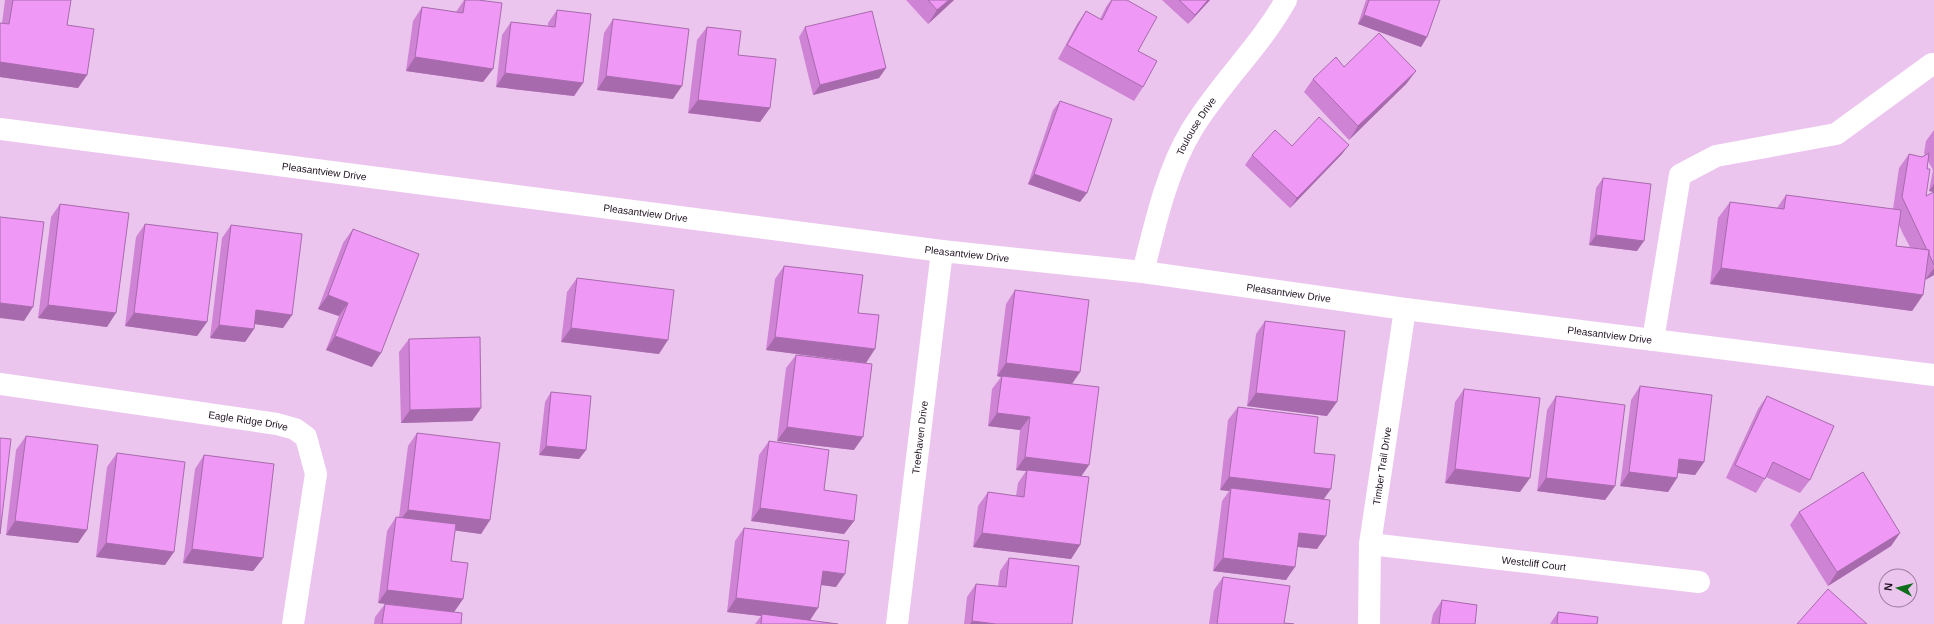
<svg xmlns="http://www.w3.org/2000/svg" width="1934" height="624" viewBox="0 0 1934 624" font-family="Arial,sans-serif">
<rect width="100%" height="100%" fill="#ecc5ef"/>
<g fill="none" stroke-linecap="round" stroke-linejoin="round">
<!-- minor -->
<g stroke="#fff" stroke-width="22">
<path id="s1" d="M0,129L942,251L1143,272L1405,309L1934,375"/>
<path id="s2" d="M1143,272C1155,225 1166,173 1191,131C1219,84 1260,47 1286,0"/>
<polyline points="1653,340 1680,175 1716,156 1836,134 1932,64"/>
<path id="s3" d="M0,384L277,424L295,429L306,437L316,474L293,624"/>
<path id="s4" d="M1370,544L1699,582"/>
<path id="s5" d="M897,624L942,251"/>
<path id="s6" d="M1369,624L1370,544L1405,309"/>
</g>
</g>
<!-- wall -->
<g fill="#ce83d4" fill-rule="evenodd">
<polygon points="5,0 71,0 67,25 87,75 78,88 0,77 0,23 2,23"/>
<polygon points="464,0 478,0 493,69 483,82 406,71 413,21 422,7 456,12"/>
<polygon points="906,0 954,0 928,24"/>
<polygon points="1111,0 1127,0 1138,51 1143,87 1134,101 1058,59 1077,24 1086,11 1100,19 1106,7"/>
<polygon points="1162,0 1210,0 1188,24"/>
<polygon points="1366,0 1440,0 1427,37 1421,47 1358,24"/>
<polygon points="557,10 583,83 574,96 496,87 502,35 511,22 548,26 548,23"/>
<polygon points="613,19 673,99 597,90 604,33"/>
<polygon points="707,27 738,55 770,108 760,122 688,113 697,40"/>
<polygon points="805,27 886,68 879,78 813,95 799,37"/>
<polygon points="1344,67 1416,71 1406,84 1349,140 1304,92 1313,79"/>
<polygon points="1060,101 1080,202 1028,184 1053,110"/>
<path d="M1934,130V192L1929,191L1933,170L1928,161L1927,169L1926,196L1934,192V275L1925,280L1923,295L1912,311L1710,284L1718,218L1730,202L1777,208L1786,195L1893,209L1899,168L1909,154L1922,157L1925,155L1924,153L1926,141ZM1899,225L1903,234L1910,247L1896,246Z"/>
<polygon points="1292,146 1342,154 1290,208 1245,165 1252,155"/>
<polygon points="1603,178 1637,251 1589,245 1596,188"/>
<polygon points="60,204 107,327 38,318 51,217"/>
<polygon points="145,224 207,322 197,336 125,326 136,237"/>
<polygon points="231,225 292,315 283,328 255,324 254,329 245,342 210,338 222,238"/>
<polygon points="353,229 372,367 326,350 339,316 318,309 343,243"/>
<polygon points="784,266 858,313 866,363 766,350 775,279"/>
<polygon points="577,278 659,354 561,342 567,292"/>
<polygon points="1015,290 1080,372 1072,384 1089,465 1081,476 1080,545 1071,559 973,547 978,506 988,492 1016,496 1018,483 1026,471 1016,470 1020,430 988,426 992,389 1001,377 997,376 1006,304"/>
<polygon points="1265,321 1327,416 1247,406 1256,334"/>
<polygon points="409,339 481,408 472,421 401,423 399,352"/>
<polygon points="796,355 854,450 777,441 786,368"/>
<polygon points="1640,386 1704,462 1695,475 1678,473 1677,478 1668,492 1620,486 1631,400"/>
<polygon points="1464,389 1520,492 1445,483 1455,402"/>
<polygon points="551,392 586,450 579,459 539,455 545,402"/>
<polygon points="1556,396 1615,486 1605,500 1537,491 1547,410"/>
<polygon points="1767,396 1810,480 1800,493 1766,477 1756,493 1726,478 1758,409"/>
<polygon points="1238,407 1314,453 1324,499 1317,549 1297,547 1286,580 1213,571 1222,501 1229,491 1220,490 1228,420"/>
<polygon points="417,433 490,520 481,534 455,530 451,561 463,599 454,612 378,603 387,531 396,517 399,517 408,446"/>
<polygon points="26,436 78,543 6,535 16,450"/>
<polygon points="769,441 824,490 854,521 844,534 751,521 759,455"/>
<polygon points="117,453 165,565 96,557 107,467"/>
<polygon points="204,455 263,558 253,571 183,563 195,469"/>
<polygon points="1799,512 1900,533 1891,546 1828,586 1790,525"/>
<polygon points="744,528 836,587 821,585 810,620 838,624 755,624 761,616 727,612 735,541"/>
<polygon points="1009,558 1072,624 964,624 967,597 976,584 998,586 1000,571"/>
<polygon points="1223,577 1284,623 1294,624 1209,624 1214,590"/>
<polygon points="1442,600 1475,624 1431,624 1433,614"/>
<polygon points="385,604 461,624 374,624 375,617"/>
<polygon points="1558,612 1597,624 1550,624"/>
</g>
<!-- shaded-wall -->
<g fill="#a76aac">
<polygon points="949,0 954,0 928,24 937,10"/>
<polygon points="1208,0 1210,0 1188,24 1195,15"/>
<polygon points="1364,15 1427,37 1421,47 1358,24"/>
<polygon points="415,57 493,69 483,82 406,71"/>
<polygon points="0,62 87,75 78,88 0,77"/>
<polygon points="886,68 879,78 813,95 820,85"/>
<polygon points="1416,71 1406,84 1349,140 1358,126"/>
<polygon points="505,73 583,83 574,96 496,87"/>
<polygon points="606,76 682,86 673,99 597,90"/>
<polygon points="698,100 770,108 760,122 688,113"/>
<polygon points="1349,145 1342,154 1290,208 1297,198"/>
<polygon points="1034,174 1087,193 1080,202 1028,184"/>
<polygon points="1934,184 1934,192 1929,191"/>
<polygon points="1596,235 1644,241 1637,251 1589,245"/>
<polygon points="1721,268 1923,295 1912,311 1710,284"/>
<polygon points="1934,268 1934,275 1925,280"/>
<polygon points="328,295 348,303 339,316 318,309"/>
<polygon points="0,303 33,307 24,321 0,318"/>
<polygon points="48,305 116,313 107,327 38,318"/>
<polygon points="256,310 292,315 283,328 247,323"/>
<polygon points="134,313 207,322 197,336 125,326"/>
<polygon points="219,325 254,329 245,342 210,338"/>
<polygon points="571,328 668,340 659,354 561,342"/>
<polygon points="335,336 381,353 372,367 326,350"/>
<polygon points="775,337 875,349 866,363 766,350"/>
<polygon points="1006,363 1080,372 1071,385 1002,376 1001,377 997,376"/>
<polygon points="1256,393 1337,402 1327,416 1247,406"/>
<polygon points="481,408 472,421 401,423 410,410"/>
<polygon points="997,413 1030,417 1020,430 988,426"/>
<polygon points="787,427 863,437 854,450 777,441"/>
<polygon points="546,446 586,450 579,459 539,455"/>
<polygon points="1025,457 1089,465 1080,478 1027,470 1026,471 1016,470"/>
<polygon points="1679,459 1704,462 1695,475 1670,472"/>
<polygon points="1455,469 1530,478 1520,492 1445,483"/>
<polygon points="1629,472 1677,478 1668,492 1620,486"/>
<polygon points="1229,477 1331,489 1321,503 1231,488 1229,491 1220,490"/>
<polygon points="1546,478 1615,486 1605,500 1537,491"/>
<polygon points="760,508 854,521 844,534 751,521"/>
<polygon points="408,510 490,520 481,534 398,523"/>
<polygon points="15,521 87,530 78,543 6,535"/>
<polygon points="982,533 1080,545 1071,559 973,547"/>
<polygon points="1299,533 1326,536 1317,549 1290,546"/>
<polygon points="1900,533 1891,546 1828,586 1837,572"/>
<polygon points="106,543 174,552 165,565 96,557"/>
<polygon points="192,549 263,558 253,571 183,563"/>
<polygon points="1223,558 1295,567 1286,580 1213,571"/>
<polygon points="823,571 845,574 836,587 814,584"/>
<polygon points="387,590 463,599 454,612 378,603"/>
<polygon points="736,598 818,608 809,622 762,614 761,616 727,612"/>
<polygon points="972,621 996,624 970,624"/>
</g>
<!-- building -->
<g fill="#ef98f6" stroke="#a76aac">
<polygon points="13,0 71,0 67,25 94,29 87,75 0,62 0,23 9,24"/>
<polygon points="465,0 478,0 502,3 493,69 415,57 422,7 463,13"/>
<polygon points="928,0 949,0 937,10"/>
<polygon points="1112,0 1127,0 1157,17 1138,51 1157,61 1143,87 1067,45 1086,11 1102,20"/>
<polygon points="1179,0 1208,0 1195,15"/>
<polygon points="1369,0 1440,0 1427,37 1364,15"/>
<polygon points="557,10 591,14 583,83 505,73 511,22 555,27"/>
<polygon points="872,11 886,68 820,85 805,27"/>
<polygon points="613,19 689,29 682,86 606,76"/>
<polygon points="707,27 741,31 738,55 776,59 770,108 698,100"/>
<polygon points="1379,33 1416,71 1358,126 1313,79 1336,57 1344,67"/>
<polygon points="1060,101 1112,119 1087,193 1034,174"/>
<polygon points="1319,117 1349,145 1297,198 1252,155 1275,130 1292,146"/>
<polygon points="1929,153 1927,169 1930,169 1926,196 1934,192 1934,265 1929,254 1929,250 1927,250 1902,197 1909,154 1922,157"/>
<polygon points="1603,178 1651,184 1644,241 1596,235"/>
<polygon points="1786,195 1901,210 1896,246 1929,250 1923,295 1721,268 1730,202 1784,209"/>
<polygon points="60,204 129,213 116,313 48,305"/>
<polygon points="0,217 44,222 33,307 0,303"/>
<polygon points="145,224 218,233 207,322 134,313"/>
<polygon points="231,225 302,234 292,315 256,310 254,329 219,325"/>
<polygon points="353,229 419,254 381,353 335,336 348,303 328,295"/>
<polygon points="784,266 863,275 858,313 879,315 875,349 775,337"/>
<polygon points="577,278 674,290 668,340 571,328"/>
<polygon points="1015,290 1089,300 1080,372 1006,363"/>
<polygon points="1265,321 1345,331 1337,402 1256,393"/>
<polygon points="480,337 481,408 410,410 409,339"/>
<polygon points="796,355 872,364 863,437 787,427"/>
<polygon points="1002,376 1099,387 1089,465 1025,457 1030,417 997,413"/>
<polygon points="1640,386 1712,395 1704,462 1679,459 1677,478 1629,472"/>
<polygon points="1464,389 1540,398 1530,478 1455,469"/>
<polygon points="551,392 591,396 586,450 546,446"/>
<polygon points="1556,396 1625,405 1615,486 1546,478"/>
<polygon points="1767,396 1834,426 1810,480 1773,462 1765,479 1735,465"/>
<polygon points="1238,407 1318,417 1314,453 1335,455 1331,489 1229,477"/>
<polygon points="417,433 500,443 490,520 408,510"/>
<polygon points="26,436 98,445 87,530 15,521"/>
<polygon points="0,438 11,439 0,534"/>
<polygon points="769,441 829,450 824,490 857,495 854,521 760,508"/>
<polygon points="117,453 185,462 174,552 106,543"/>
<polygon points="204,455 274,464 263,558 192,549"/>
<polygon points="1027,470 1089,477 1080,545 982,533 988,492 1024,497"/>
<polygon points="1863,472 1900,533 1837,572 1799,512"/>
<polygon points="1231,488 1330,500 1326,536 1299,533 1295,567 1223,558"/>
<polygon points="396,517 456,524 451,561 468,563 463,599 387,590"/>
<polygon points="744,528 849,541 845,574 823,571 818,608 736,598"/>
<polygon points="1009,558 1079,566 1072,624 996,624 972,621 976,584 1006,587"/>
<polygon points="1223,577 1290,586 1284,623 1294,624 1217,624"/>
<polygon points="1828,589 1867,624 1797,624"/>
<polygon points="1442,600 1477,605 1475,624 1439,624"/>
<polygon points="385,604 462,613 461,624 382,624"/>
<polygon points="1558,612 1598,617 1597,624 1557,624"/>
<polygon points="762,614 838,624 761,624"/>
</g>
<g text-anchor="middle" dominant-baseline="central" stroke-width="3" stroke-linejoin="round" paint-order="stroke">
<!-- street labels -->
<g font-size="10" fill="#1f1120" stroke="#ecc5ef">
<text stroke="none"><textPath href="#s2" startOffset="156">Toulouse Drive</textPath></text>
<text stroke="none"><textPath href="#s1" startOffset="327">Pleasantview Drive</textPath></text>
<text stroke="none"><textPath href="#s1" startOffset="651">Pleasantview Drive</textPath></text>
<text stroke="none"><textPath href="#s1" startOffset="975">Pleasantview Drive</textPath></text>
<text stroke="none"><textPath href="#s1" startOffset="1299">Pleasantview Drive</textPath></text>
<text stroke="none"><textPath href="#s1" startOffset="1623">Pleasantview Drive</textPath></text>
<text stroke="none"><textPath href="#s3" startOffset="251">Eagle Ridge Drive</textPath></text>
<text stroke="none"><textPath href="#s5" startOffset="188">Treehaven Drive</textPath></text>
<text stroke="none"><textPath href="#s6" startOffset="159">Timber Trail Drive</textPath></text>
<text stroke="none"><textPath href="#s4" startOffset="165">Westcliff Court</textPath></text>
</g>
</g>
<!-- north arrow -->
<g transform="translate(1898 588) rotate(277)"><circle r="19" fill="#ecc5ef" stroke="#9a7d9c"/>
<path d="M0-3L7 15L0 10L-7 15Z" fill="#0e6d1a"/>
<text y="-6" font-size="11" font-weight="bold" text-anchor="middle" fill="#1f1120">N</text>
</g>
</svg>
